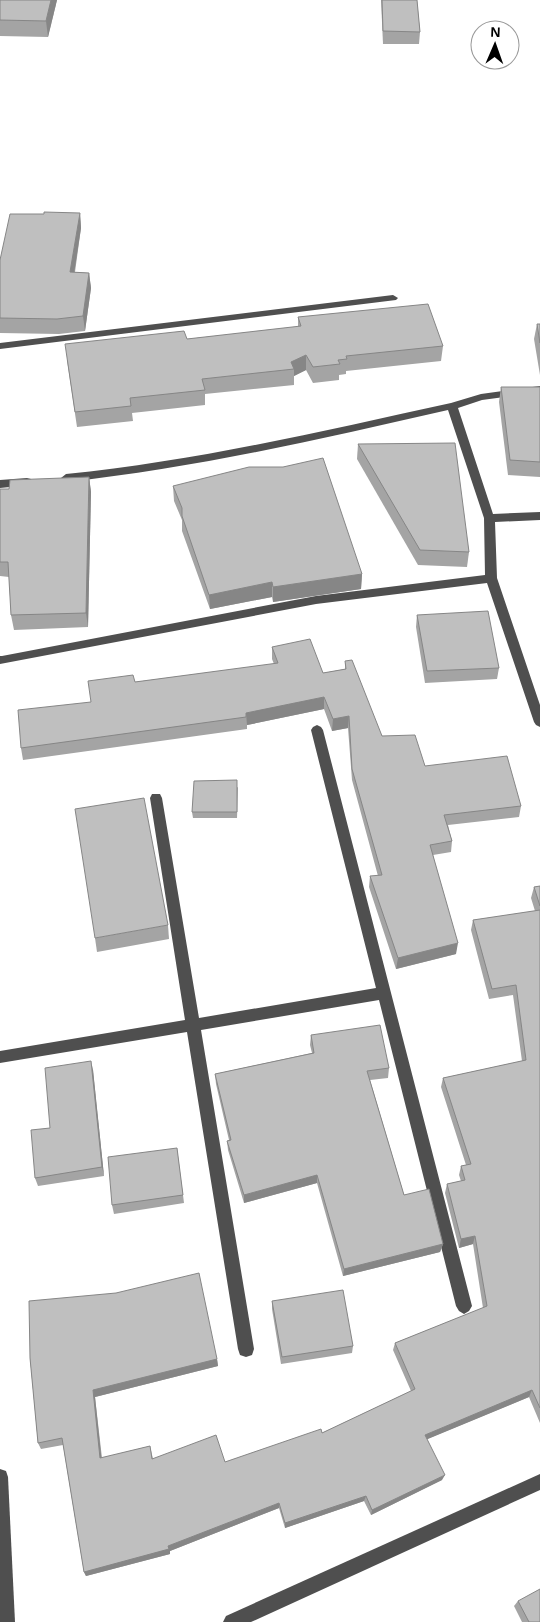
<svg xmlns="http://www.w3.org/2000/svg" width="540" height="1622" viewBox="0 0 540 1622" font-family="Helvetica,sans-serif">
<rect width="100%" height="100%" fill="#fff"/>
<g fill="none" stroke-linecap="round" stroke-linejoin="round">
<!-- minor -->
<g fill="#4f4f4f" fill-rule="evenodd">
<polygon points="393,295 398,298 396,300 0,349 0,343"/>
<path d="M540,386V392L482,400L458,408L493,514L540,512V520L495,522L497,578L540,705V727L536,725L534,722L487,583L316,604L0,664V656H2L316,596L485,575L484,518L448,410C321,439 196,468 66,482L61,478L66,474C196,461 323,431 451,403L481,394Z"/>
<polygon points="27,478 31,479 32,482 31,485 0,488 0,480"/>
<polygon points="317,725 321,727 323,730 472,1306 469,1311 464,1314 459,1311 456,1306 379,1000 201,1030 254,1349 252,1355 246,1357 240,1355 238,1349 187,1032 0,1063 0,1051 185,1020 150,798 152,794 160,794 162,798 199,1018 376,988 311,730 313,727"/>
<polygon points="0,1469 6,1471 8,1477 15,1622 0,1622"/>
<polygon points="540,1474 540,1490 251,1622 223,1622 226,1616"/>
</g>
</g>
<!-- wall -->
<g fill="#a4a4a4">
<polygon points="0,0 57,0 48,37 0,36"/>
<polygon points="381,0 417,0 420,32 419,44 383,44"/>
<polygon points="80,213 81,228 75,272 89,273 91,288 85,331 59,334 0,333 0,260 44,214"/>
<polygon points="298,317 443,346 441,361 346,371 346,374 339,375 339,380 313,383 306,370 294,376 294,385 205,394 205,405 132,413 133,421 77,427 67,360 187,339 298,327"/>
<polygon points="537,324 540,324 540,375 534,339"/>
<polygon points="501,387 540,387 540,477 508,475 499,402"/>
<polygon points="358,444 469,552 467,567 418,565 357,459"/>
<polygon points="89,477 91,492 88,627 14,630 11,615 9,577 0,576 0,489 9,489"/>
<polygon points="173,486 362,574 361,589 273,602 272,597 210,609 182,531 182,520 174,501"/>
<polygon points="417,615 499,668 497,679 425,683 416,627"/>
<polygon points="272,647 323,673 345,669 345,661 382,736 425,766 521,806 519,817 448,825 452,841 451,852 433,855 456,954 396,969 369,887 370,876 378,876 352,780 348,728 332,731 324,709 247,725 247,729 23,760 21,748 91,702 135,682 274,664 272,659"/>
<polygon points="238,787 237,818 193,818 192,812"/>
<polygon points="540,886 540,1423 529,1397 427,1439 442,1480 371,1515 364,1501 285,1528 279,1508 170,1551 170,1554 86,1576 84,1572 63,1445 41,1449 38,1443 30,1358 217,1359 218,1366 95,1397 102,1458 150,1446 153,1459 225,1462 322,1433 411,1391 393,1350 395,1343 483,1308 473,1244 459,1248 445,1193 447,1184 461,1181 459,1175 461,1166 466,1165 441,1087 443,1078 522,1061 513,995 489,999 471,930 473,920 535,911 531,898 534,887"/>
<polygon points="168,925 169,939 97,952 95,938"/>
<polygon points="311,1035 389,1068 388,1078 370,1080 404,1195 443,1244 440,1252 343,1276 317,1183 244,1203 228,1150 227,1141 229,1140 216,1084 215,1074 312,1053 310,1045"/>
<polygon points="93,1070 104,1176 38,1186 35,1178 50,1128"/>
<polygon points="177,1148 184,1203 114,1214 112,1205"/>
<polygon points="272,1301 353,1346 352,1353 281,1364 272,1309"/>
<polygon points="518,1601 540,1622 522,1622 514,1606"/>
</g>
<!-- shaded-wall -->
<g fill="#868686">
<polygon points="51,0 57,0 48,37 46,21"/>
<polygon points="80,213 81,228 72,287 70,272"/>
<polygon points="89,273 91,288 85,331 83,316"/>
<polygon points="306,355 306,370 294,376 294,369 291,362"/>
<polygon points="89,477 91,492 88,627 86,613"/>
<polygon points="362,574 361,589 273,602 273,587"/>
<polygon points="272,582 272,597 210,609 209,595"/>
<polygon points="324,697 324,709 247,725 246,713"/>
<polygon points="349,716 348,728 332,731 333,719"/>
<polygon points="458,943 456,954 396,969 398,958"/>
<polygon points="91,1061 93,1070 104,1176 102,1167"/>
<polygon points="317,1175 317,1183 244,1203 244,1195"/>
<polygon points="475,1236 473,1244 459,1248 461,1239"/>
<polygon points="443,1244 440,1252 343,1276 344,1269"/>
<polygon points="217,1359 218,1366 95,1397 102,1464 100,1458 93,1390"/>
<polygon points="532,1390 529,1397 423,1441 425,1435"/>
<polygon points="445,1475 442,1480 371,1515 372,1510"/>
<polygon points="366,1496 364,1501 285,1528 285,1523"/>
<polygon points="279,1503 279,1508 170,1551 170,1554 86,1576 84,1572 168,1546"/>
</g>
<!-- building -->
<g fill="#bfbfbf" stroke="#868686">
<polygon points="0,0 51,0 46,21 0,20"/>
<polygon points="382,0 417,0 420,32 383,31"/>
<polygon points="44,212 80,213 70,272 89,273 83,316 57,319 0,318 0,260 10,214 44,214"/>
<polygon points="428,304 443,346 346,356 347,359 338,360 340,364 313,367 306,355 291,362 294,369 202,379 205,390 130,398 131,406 75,412 65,344 184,331 187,339 301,326 298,317"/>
<polygon points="537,324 540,324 540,343"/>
<polygon points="501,387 540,387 540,462 510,460"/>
<polygon points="455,443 469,552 420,550 358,444"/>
<polygon points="323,458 362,574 273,587 272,582 209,595 182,516 182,508 173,486 249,467 283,467"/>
<polygon points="89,477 86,613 11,615 8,562 0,562 0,489 9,489 10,480"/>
<polygon points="488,611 499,668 427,671 417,615"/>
<polygon points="310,639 323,673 346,669 345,661 352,660 382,736 415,735 425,766 507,756 521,806 444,815 452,841 430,845 458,943 398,958 370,876 382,875 352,769 349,716 333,719 324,697 246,713 246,717 21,748 18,710 91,702 88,681 133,675 135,682 278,663 272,647"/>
<polygon points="237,780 237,812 192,812 194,781"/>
<polygon points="144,798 168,925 95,938 75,809"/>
<polygon points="540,886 540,906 534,887"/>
<polygon points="540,910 540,1408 532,1390 425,1435 445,1475 372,1510 366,1496 285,1523 279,1503 168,1546 169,1549 84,1572 62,1438 38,1443 30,1358 29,1301 116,1293 199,1273 217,1359 93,1390 100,1458 150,1446 152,1459 216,1435 225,1462 321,1429 322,1433 415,1389 395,1343 487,1306 475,1236 461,1239 447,1184 465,1180 461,1166 471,1164 443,1078 526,1060 516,985 492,989 473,920"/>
<polygon points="380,1025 389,1068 367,1071 404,1195 429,1189 443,1244 344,1269 317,1175 244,1195 227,1141 231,1140 215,1074 314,1053 311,1035"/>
<polygon points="91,1061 102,1167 35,1178 31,1130 50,1128 45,1068"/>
<polygon points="177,1148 183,1195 112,1205 108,1157"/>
<polygon points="343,1290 353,1346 282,1357 272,1301"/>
<polygon points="540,1589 540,1622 529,1622 518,1601"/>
</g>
<!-- north arrow -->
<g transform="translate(495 45) rotate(2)"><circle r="24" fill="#ffffff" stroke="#999999"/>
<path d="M0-4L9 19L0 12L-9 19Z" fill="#000000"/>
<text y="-8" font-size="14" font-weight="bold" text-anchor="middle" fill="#000000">N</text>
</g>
</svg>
